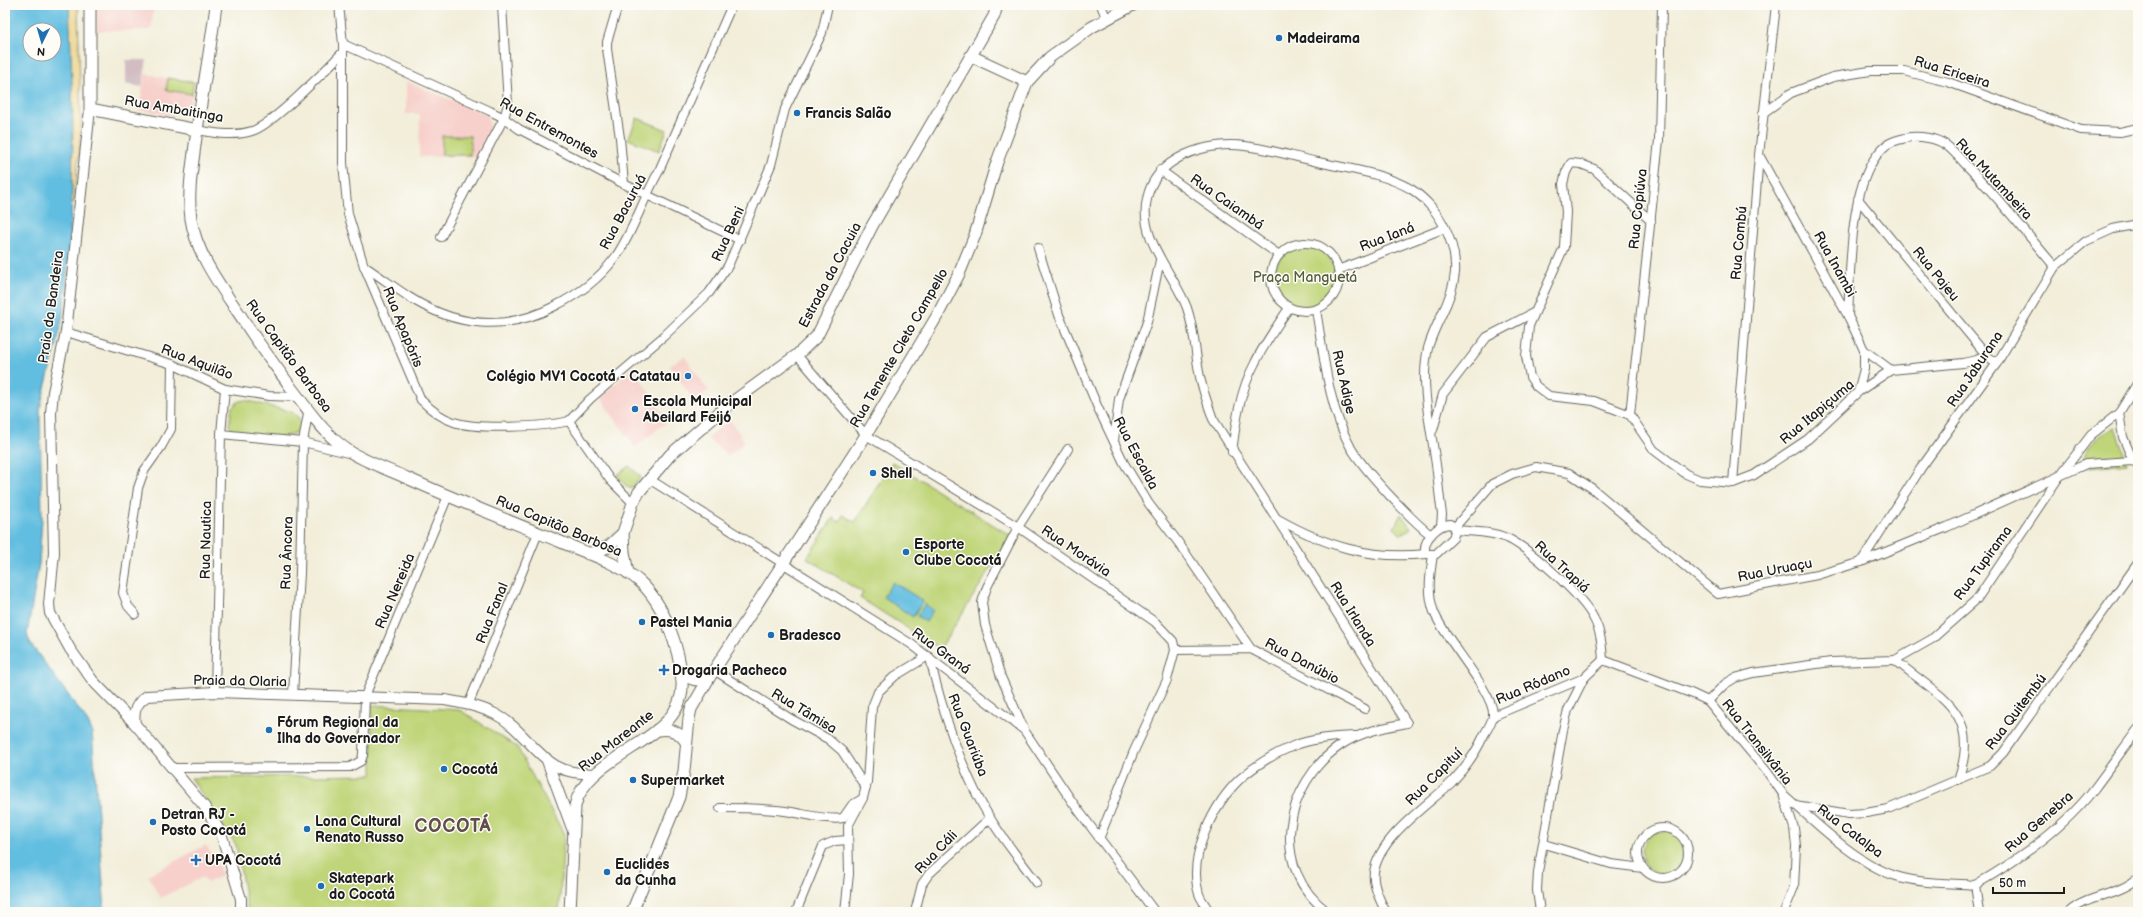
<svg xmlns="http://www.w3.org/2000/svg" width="2143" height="917" viewBox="0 0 2143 917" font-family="'Balsamiq Sans',sans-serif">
<rect width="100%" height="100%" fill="#fdfcf7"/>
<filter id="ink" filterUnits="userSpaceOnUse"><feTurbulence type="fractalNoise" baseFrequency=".025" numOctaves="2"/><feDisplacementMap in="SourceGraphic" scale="8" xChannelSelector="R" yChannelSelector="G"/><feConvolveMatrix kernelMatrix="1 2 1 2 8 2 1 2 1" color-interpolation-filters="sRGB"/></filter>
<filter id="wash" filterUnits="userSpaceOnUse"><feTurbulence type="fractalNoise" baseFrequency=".012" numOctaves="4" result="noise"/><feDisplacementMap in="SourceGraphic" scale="16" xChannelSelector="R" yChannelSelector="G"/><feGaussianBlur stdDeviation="0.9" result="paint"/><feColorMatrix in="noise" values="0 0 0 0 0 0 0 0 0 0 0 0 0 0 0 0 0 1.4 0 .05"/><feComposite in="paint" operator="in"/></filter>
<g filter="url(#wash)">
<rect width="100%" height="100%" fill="#f2eeda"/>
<!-- built -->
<g fill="#f7d0cb">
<polygon points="97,5 154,5 151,30 97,31"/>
<polygon points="145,74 194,82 189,112 184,111 173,115 139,110"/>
<polygon points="406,81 487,115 490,126 476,156 419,157 420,114 406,114"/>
<polygon points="684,356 708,390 694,401 670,366"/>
<polygon points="633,368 668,421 635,447 600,398"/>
<polygon points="730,420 745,442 728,456 707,438"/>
<polygon points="206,845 223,875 207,883 203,877 160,898 148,875"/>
</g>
<!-- industrial -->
<polygon fill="#d2bec2" points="126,60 147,60 142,87 126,84"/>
<!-- green -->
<g fill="#c0d579" stroke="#6e784a">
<polygon points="168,78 194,82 192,94 166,90"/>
<polygon points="637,118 667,130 659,151 628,139"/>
<rect x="442" y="136" width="28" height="19"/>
<circle cx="1305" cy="277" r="31"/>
<path d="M245,400L292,412L298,417L301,427C290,444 257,435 240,434L233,431L229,425L232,407L239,401Z"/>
<path d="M2115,428L2127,463L2081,468C2085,447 2096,436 2115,428Z"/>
<polygon points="892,462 1011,536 940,649 860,598 863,593 807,558 833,518 839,522 843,515 855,522"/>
<polygon points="629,466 641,477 631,489 624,484 617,475"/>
<polygon points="1401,514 1411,528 1401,535 1394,528"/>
<polygon points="372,705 460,710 517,747 564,834 559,912 248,912 236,845 191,778 372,775"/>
<circle cx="1664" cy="853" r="22"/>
</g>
<!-- sand -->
<polygon fill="#eeda9e" stroke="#857b5d" points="66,5 78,5 81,129 74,203 68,202"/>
<!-- water -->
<g fill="#62bee0" stroke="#3f6d7e" fill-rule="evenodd">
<path d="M5,5H69C74,110 76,215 62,319C57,350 46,379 40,410L42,518L39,564L27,634L30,643L88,722L92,731L105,912H5ZM30,30H54V54H30Z"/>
<polygon points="893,582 923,601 913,617 883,597"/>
<polygon points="925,604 933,610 926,622 917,616"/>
</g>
</g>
<g filter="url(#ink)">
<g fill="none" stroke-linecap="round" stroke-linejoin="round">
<defs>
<g id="minor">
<path d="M339,5L343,44V163L348,214L364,266L421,400C430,409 441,418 454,422C477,430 545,427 569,421"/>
<polyline points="618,5 607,42 607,49 620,138 624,184"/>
<polyline points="1101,5 1107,20"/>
<polyline points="343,44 490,111 504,118 519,129 624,184 740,240"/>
<polyline points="1763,113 1791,93 1833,77 1870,71 1904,71 1948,82 2081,130 2120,132 2138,128"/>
<path d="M197,130C215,133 233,137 252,131C272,125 325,71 342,53"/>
<polyline points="1759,155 1848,316 1864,350 1864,369 1858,392"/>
<polyline points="1160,170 1279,255"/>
<polyline points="1858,199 1987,356 1997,363"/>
<polyline points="1651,221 1594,169 1581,164 1571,163 1566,172 1563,184 1566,212 1564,247 1529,326 1526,356 1530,377 1536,386 1549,396 1594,401 1630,415 1654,450 1686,474 1700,480 1733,483 1754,475 1808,439 1858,392 1891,370 1963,363 1976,360 1987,356"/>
<polyline points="441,237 504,118 508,104 502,5"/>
<circle cx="1305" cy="277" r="34"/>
<polyline points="1038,248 1059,315 1098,408 1124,463 1149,504 1178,542 1251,649"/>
<path d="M364,266C379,276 394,287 409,297C456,327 506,332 555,306C577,295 599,279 614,259C631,237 643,199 658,173L732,5"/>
<polyline points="1338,270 1445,228"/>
<path d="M1316,310C1324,356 1328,406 1351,448C1362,466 1377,482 1391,497C1404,510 1416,524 1431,535"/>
<path d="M1848,316C1851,270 1848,184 1882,149C1888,142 1897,140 1906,138C1918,135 1936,138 1946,145C1954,151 1961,160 1968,167C1999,198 2026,233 2055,267"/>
<polyline points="66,332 172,364 225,389 269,396 298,397"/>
<polyline points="1864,350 1891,370"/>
<polyline points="797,355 866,435 1018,527 1155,622 1173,641 1175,650 1167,680 1134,751 1099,839"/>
<polyline points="2119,413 2123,437 2133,461"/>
<polyline points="1630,415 1659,140 1662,5"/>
<polyline points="569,421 590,399 664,336 709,293 728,266 771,165 785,109 822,33 828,5"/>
<polyline points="569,421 610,480 633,503"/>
<polyline points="1433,430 1443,394 1487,337 1535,312"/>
<polyline points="221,434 303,442 348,453"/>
<polyline points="1114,441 1119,399 1147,322 1160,260"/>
<path d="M1232,452C1236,420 1240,391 1255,363C1264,344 1277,326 1289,308"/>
<polyline points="649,479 911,644 1024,730 1073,803 1155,912"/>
<polyline points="1733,483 1759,155 1776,5"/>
<path d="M1278,519C1326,546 1370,560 1426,554"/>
<path d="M1450,524L1456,528L1453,538L1436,554H1426C1421,541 1437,525 1450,524Z"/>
<polyline points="1455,527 1492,484 1512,474 1536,467 1569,473 1593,489 1718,594 1817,575 1861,562 1947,527 2086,464 2133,461 2138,464"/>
<path d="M1456,530C1473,532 1491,531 1507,538C1530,549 1583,596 1594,619C1601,632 1602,646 1603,660"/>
<polyline points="1861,562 1921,468 1997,363 2055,267 2086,241 2113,229 2138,224"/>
<polyline points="135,614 128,606 123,593 138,488 144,471 161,447 171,429 172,364"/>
<polyline points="1175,650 1251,649 1365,709"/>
<path d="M930,658C941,708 963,775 990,818C1004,841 1021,861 1037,883"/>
<polyline points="1603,660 1693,694 1708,701 1768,773 1783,794 1794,828 1796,846 1794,887 1784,912"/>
<path d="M1895,660C1941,698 1982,712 1958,780"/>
<polyline points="714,670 791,719 828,739 842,751 866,788"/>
<polyline points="215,692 221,434 225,389"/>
<polyline points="293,695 300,573 303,442 308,413"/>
<polyline points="1708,701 1725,684 1735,678 1753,673 1831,662 1895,660 1932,639 1977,599 2061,474 2091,435 2119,413 2138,382"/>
<polyline points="469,703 538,533"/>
<polyline points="1493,716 1584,678"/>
<polyline points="1024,729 1001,677 985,625 982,602 987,587 1018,527 1068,449"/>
<polyline points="173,768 350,767 361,761 363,755 365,696 448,496"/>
<path d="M1783,794C1814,821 1857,864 1896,876C1921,884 1950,883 1975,885"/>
<polyline points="1795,805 1849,814 1866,813 1888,809 1990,766 2003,753 2138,563"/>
<path d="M720,808C742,808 763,808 785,811C801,813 828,821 843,818L852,805L862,799"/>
<circle cx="1663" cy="853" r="25"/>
<polyline points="1544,844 1611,864 1643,868"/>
<path d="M1975,885C2019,860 2063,829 2094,789C2109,769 2123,749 2138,729"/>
<polyline points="1975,885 1979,912"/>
<polyline points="796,912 823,846 835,841 848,840"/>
<polyline points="845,912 849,874 848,826 863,798 867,782 872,707 878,692 895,676 928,656"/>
<polyline points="915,912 922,884 929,874 990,818"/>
<path d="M1210,912C1207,907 1201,900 1199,894C1187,856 1214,803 1241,778C1256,765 1274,754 1293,746C1312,738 1335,737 1356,736"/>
<path d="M1328,912C1268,868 1284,784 1341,745C1360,732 1385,727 1407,723L1213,419C1208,405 1203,391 1200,377C1195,354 1195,331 1187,308C1174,273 1138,239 1147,199C1155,157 1207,141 1245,146C1270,149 1294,157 1318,162C1349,169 1383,173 1411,189C1425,198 1438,213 1445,228C1461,261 1457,284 1441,316C1436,327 1431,337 1428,348C1420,383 1430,423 1435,458C1438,476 1439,496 1442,514L1441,526"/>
<path d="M1386,912C1380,901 1372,885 1374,872C1380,836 1427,806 1452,782C1465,768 1476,753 1484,735C1487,730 1492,722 1493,716C1496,694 1443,637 1434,612C1427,593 1430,574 1433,555"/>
<polyline points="1540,912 1537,890 1538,872 1563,730 1568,710 1584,678 1603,660"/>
<path d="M2069,912C2088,895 2118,896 2138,878"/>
</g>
<g id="tertiary">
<polyline points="90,109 66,332 53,392 51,413 54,553 49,604 50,613 70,649 93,681 135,724 204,806 221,833 241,899 241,912"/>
<path d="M135,724C133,711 136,703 147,696L215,692L445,700C462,703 479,706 495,714C520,726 533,753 556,766C568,773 582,773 595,774"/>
<polyline points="546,758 573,831"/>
</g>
<g id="secondary">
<polyline points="90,5 90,109 197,130"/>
<path d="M216,5C210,54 200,103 194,153C191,174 188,197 191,219C197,257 223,289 244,321C259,345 276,366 292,389C310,412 326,437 352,453C369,463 389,470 407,478C458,501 509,521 561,542C586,553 619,563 639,581C664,603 680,649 682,682C686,743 587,751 575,806L570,912"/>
<polyline points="971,56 1027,82"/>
<polyline points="588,554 608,547 623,533"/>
<polyline points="628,573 624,552 623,533 633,503 639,492 670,455 727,406 797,355 817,336 872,226 994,16 997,5"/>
<path d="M679,669C688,679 696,683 709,678"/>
<path d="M657,730C670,728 679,731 686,742"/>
<polyline points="632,912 679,797 684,771 689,718 691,709 709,678 866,435 937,316 959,274 975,235 997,162 1027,82 1050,57 1092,27 1133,5"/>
</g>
</defs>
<!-- minor casing -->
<use href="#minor" stroke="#67665e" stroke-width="10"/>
<!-- tertiary casing -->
<use href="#tertiary" stroke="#67665e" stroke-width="12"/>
<!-- secondary casing -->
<use href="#secondary" stroke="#67665e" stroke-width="13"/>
<!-- minor -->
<use href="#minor" stroke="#fff" stroke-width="8"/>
<!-- tertiary -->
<use href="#tertiary" stroke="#fff" stroke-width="10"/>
<!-- secondary -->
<use href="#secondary" stroke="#fff" stroke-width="11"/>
</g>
</g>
<!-- markers -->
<g fill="#1f6fb2" stroke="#fdfcf7" stroke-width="1.5">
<circle cx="1279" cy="38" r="4"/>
<circle cx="797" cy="113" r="4"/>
<circle cx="688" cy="376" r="4"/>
<circle cx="635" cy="409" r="4"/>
<circle cx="873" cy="473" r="4"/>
<circle cx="906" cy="552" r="4"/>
<circle cx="642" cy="622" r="4"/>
<circle cx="771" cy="635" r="4"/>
<path d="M662 664h4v4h4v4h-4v4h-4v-4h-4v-4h4z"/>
<circle cx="269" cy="730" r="4"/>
<circle cx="444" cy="769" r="4"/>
<circle cx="633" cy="780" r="4"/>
<circle cx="153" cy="822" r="4"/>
<circle cx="307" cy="829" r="4"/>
<path d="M194 854h4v4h4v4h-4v4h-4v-4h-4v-4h4z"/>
<circle cx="607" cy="872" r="4"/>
<circle cx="321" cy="886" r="4"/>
</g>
<g text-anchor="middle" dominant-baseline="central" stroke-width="3" stroke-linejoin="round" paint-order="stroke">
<!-- poi labels -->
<g font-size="14" font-weight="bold" fill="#1c1c1c" stroke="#fdfcf7" text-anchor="start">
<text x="1287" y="38">Madeirama</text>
<text x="805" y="113">Francis Salão</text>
<text x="680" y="376" text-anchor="end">Colégio MV1 Cocotá - Catatau</text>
<text x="643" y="401">Escola Municipal<tspan x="643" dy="16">Abeilard Feijó</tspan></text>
<text x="881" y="473">Shell</text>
<text x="914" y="544">Esporte<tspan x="914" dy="16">Clube Cocotá</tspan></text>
<text x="650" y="622">Pastel Mania</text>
<text x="779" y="635">Bradesco</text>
<text x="672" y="670">Drogaria Pacheco</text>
<text x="277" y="722">Fórum Regional da<tspan x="277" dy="16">Ilha do Governador</tspan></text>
<text x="452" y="769">Cocotá</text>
<text x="641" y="780">Supermarket</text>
<text x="161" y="814">Detran RJ -<tspan x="161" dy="16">Posto Cocotá</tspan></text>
<text x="315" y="821">Lona Cultural<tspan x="315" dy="16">Renato Russo</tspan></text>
<text x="205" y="860">UPA Cocotá</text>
<text x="615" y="864">Euclides<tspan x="615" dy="16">da Cunha</tspan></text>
<text x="329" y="878">Skatepark<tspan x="329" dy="16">do Cocotá</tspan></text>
</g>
<!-- street labels -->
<g font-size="14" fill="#1c1c1c" stroke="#fdfcf7">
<text transform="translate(1952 72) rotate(17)">Rua Ericeira</text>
<text transform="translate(174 109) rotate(10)">Rua Ambaitinga</text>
<text transform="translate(549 128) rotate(29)">Rua Entremontes</text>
<text transform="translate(1994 179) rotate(47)">Rua Mutambeira</text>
<text transform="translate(1227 202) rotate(35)">Rua Caiambá</text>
<text transform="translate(1638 209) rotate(-84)">Rua Copiúva</text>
<text transform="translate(623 212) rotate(-62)">Rua Bacuruá</text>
<text transform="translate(728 234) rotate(-65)">Rua Beni</text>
<text transform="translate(1387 237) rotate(-21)">Rua Ianá</text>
<text transform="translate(1739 243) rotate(-85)">Rua Combú</text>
<text transform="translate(1835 264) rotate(61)">Rua Inambi</text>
<text transform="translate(1936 274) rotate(51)">Rua Pajeu</text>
<text transform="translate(830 275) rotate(-62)">Estrada da Cacuia</text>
<text transform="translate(51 307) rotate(-82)">Praia da Bandeira</text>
<text transform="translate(403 327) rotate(68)">Rua Apapóris</text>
<text transform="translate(899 348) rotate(-60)">Rua Tenente Cleto Campello</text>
<text transform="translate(289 356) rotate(54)">Rua Capitão Barbosa</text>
<text transform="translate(197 362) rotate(21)">Rua Aquilão</text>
<text transform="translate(1975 369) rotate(-56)">Rua Jaburana</text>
<text transform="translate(1344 382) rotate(77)">Rua Adige</text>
<text transform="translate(1817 412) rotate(-40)">Rua Itapiçuma</text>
<text transform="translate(1136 453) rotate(62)">Rua Escalda</text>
<text transform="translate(559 526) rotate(23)">Rua Capitão Barbosa</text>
<text transform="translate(206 540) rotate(-89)">Rua Nautica</text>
<text transform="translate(1076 551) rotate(34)">Rua Morávia</text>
<text transform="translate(287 553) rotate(-88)">Rua Âncora</text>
<text transform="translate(1983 563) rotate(-54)">Rua Tupirama</text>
<text transform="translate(1562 567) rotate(43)">Rua Trapiá</text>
<text transform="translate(1775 570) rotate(-11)">Rua Uruaçu</text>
<text transform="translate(395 591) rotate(-67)">Rua Nereida</text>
<text transform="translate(492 613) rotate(-68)">Rua Fanal</text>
<text transform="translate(1353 614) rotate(58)">Rua Irlanda</text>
<text transform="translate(941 651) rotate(36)">Rua Graná</text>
<text transform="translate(1302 661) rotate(28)">Rua Danúbio</text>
<text transform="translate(240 681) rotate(1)">Praia da Olaria</text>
<text transform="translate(1533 685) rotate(-23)">Rua Ródano</text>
<text transform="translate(804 711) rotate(31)">Rua Tâmisa</text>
<text transform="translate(2016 712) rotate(-53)">Rua Quitembú</text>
<text transform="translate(968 735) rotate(69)">Rua Guariúba</text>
<text transform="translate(616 741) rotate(-38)">Rua Mareante</text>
<text transform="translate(1757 742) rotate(52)">Rua Transilvânia</text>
<text transform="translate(1434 777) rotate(-45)">Rua Capituí</text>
<text transform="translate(2039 822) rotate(-41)">Rua Genebra</text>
<text transform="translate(1850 831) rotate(37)">Rua Catalpa</text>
<text transform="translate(936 852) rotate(-46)">Rua Cáli</text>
</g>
<!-- park labels -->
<g font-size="14" fill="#555d3d" stroke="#fdfcf7">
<text x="1305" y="277">Praça Manguetá</text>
</g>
<!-- district labels -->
<g font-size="18" font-weight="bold" letter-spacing="1" fill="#614d4b" stroke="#fdfcf7">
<text x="453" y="826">COCOTÁ</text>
</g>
</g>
<!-- margin -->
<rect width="2143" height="917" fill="none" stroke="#fdfcf7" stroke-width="20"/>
<!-- north arrow -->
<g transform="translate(42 42) rotate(185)"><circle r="19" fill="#fdfcf7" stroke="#a3a29f"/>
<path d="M0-3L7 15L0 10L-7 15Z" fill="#1f6fb2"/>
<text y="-6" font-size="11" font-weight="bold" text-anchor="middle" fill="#1c1c1c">N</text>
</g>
<!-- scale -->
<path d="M1993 887v6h71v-6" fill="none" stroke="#1c1c1c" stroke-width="2"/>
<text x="1999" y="887" font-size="12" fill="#1c1c1c" stroke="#fdfcf7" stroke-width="3" paint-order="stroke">50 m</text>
</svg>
